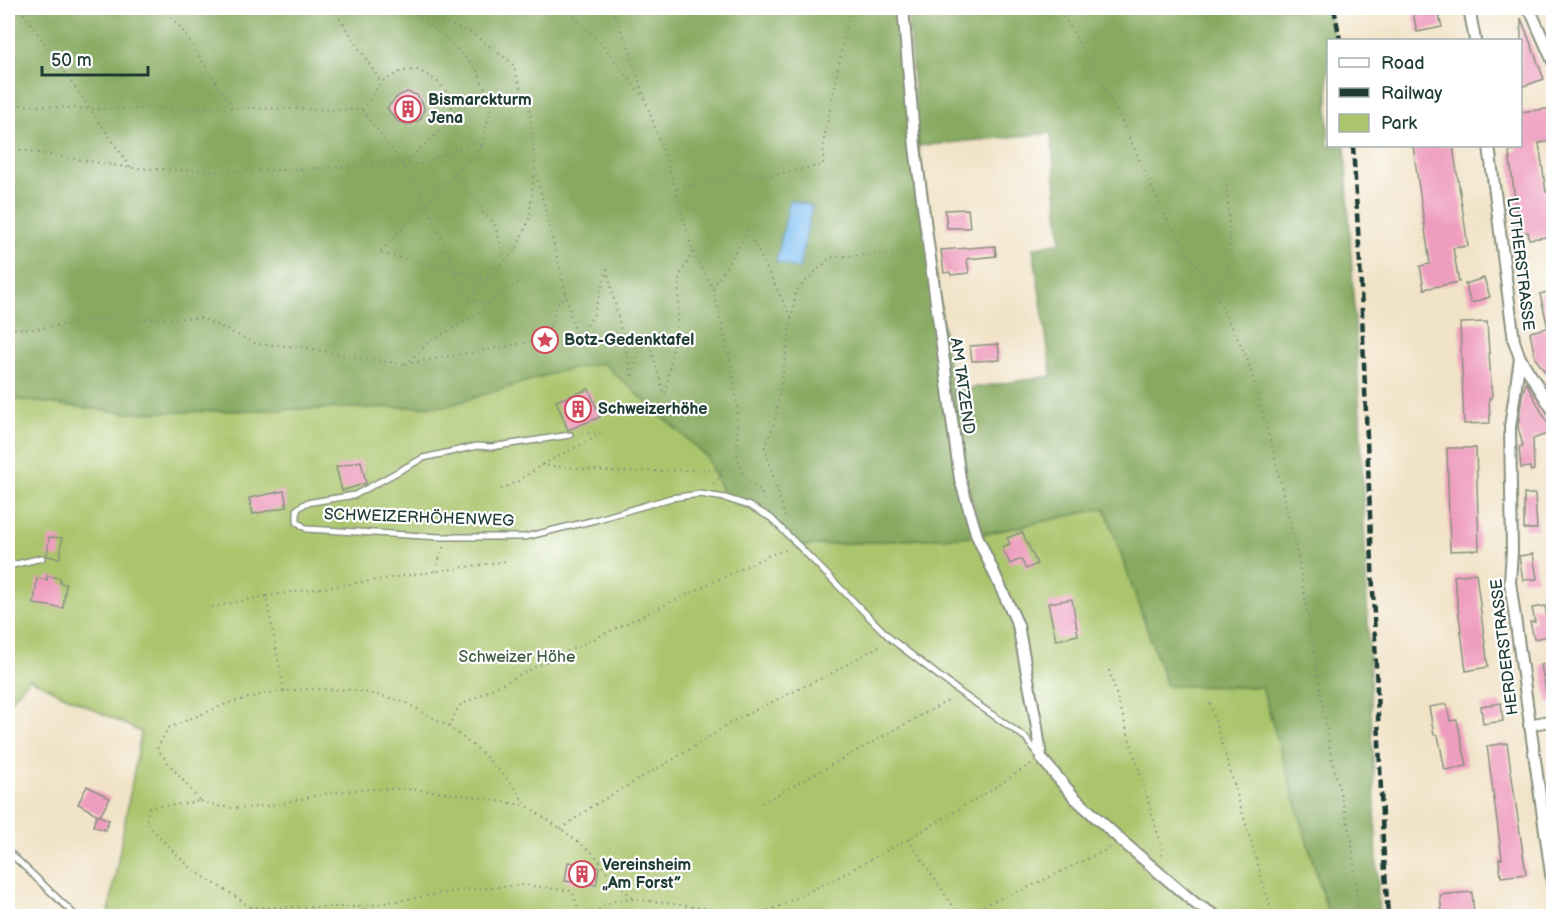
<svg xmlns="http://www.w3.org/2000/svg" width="1561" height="924" viewBox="0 0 1561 924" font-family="'Balsamiq Sans',sans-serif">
<rect width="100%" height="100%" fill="#fff"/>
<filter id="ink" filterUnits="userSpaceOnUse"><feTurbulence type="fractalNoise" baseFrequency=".0167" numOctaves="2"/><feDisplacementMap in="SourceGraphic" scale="12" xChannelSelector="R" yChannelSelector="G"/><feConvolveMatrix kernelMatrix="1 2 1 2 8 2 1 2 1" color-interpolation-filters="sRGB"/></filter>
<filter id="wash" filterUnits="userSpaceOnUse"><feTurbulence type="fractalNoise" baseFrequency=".008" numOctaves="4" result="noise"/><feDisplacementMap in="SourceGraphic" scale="24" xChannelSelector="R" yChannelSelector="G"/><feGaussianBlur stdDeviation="1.35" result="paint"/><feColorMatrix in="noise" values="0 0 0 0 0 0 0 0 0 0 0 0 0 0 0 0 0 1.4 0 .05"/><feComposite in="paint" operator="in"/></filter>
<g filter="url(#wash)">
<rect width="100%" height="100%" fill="#f1e3c8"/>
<!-- green -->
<polygon fill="#aac56c" stroke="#648150" stroke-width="1.5" points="603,363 707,457 725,498 771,518 800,546 977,536 1105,508 1167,686 1262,687 1329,916 108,916 141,732 30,679 8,703 8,398 128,413 447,406 557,372"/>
<!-- forest -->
<g fill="#87aa60" stroke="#53744a" stroke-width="1.5">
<polygon points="8,8 899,8 972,536 800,546 771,518 725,498 707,457 603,363 557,372 447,406 128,413 8,398"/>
<polygon points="907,8 1328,8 1334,40 1328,40 1328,146 1345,146 1360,416 1379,916 1329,916 1262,687 1167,686 1105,508 983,534 965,479 953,391 1052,376 1033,248 1061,242 1051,133 919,146"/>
</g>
<!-- water -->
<polygon fill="#7bbef1" stroke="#4d7e92" stroke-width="1.5" points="790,200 812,206 799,269 776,262"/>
<g id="blocks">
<!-- building -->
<g fill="#ee9dbe">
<polygon points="1412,8 1437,8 1442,27 1417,32"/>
<polygon points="1521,18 1544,79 1521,87"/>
<polygon points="407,92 417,95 423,104 424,109 421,119 412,124 407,125 397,121 387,108 398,96"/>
<polygon points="1554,108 1554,141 1539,143 1546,192 1554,191 1554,205 1550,206 1553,230 1547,231 1548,237 1529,239 1528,232 1519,233 1509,152 1517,151 1517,146 1521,146 1521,112"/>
<polygon points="1413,146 1453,146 1468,246 1453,248 1459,282 1424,289 1420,266 1430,264"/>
<polygon points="968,209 970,228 947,228 945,210"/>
<polygon points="995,246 996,256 967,259 969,273 951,275 950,272 944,273 941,250"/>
<polygon points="1484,278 1490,297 1471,303 1465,284"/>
<polygon points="1554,290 1554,332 1550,333 1554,347 1554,385 1535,358 1530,332 1548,328 1540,294"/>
<polygon points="1487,322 1492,398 1489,398 1490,423 1464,424 1460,323"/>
<polygon points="998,344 1000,360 972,361 970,346"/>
<polygon points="1526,382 1552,432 1533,439 1534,470 1531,471 1530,467 1521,468 1519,447 1523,446 1518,427 1522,395"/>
<polygon points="589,389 600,417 568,430 556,401"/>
<polygon points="1447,448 1476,448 1479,550 1450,551"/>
<polygon points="361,461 366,483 342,491 336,467"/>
<polygon points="284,491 287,507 253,514 249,498"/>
<polygon points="1524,494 1535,494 1537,529 1524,529"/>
<polygon points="1022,532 1037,564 1026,569 1021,559 1010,564 1002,547 1010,544 1007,538"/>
<polygon points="49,537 62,538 60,558 47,556"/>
<polygon points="1533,554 1537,579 1523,580 1519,556"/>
<polygon points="1476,573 1488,667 1466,671 1454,576"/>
<polygon points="47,576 60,578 60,583 66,584 63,608 34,604 37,578 47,580"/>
<polygon points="1072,599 1078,635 1056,640 1048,603"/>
<polygon points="1545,606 1550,636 1534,639 1530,622 1535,622 1532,608"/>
<polygon points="1554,662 1554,702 1548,703 1541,665"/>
<polygon points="1501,703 1503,721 1483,724 1481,706"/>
<polygon points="1447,704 1450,721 1457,720 1467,766 1445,770 1438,735 1434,735 1429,707"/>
<polygon points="1507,743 1526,874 1501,877 1499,859 1502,859 1487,746"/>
<polygon points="87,786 110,798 100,816 78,804"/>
<polygon points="97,815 109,820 105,830 93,826"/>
<polygon points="568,862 599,867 596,885 565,881"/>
<polygon points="1472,892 1474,916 1448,916 1447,913 1442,913 1440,895"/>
</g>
</g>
</g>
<g filter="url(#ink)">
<use href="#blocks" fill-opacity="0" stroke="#88907e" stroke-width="1.5"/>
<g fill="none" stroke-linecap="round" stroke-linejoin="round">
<defs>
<g id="lane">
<polyline points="570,435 491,447 477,446 423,458 355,495 306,503 297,509 297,522 307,529 440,537 525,537 595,520 671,498 700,494 725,498 750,506 771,518 891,639 961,693 1026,738 1038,755"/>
<polyline points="8,566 42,558"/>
<polyline points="8,607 11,607"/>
<polyline points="8,851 76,916"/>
</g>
<g id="street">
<polyline points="903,8 915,147 960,479 977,536 1018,625 1037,727 1041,758 1075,798 1123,842 1196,904 1216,916"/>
<polyline points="1469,8 1475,40"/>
<polyline points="1526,8 1531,12 1554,64"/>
<polyline points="1489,146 1514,341 1520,358 1554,412"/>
<polyline points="1520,358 1510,427 1512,551 1510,582 1554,895"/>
<polyline points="1529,725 1554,720"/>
</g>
</defs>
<!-- lane casing -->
<use href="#lane" stroke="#88907e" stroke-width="8"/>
<!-- street casing -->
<use href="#street" stroke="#88907e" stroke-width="14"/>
<!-- path -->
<g stroke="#88907e" stroke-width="2" stroke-dasharray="1.5 4.5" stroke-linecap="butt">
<polyline points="20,8 131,168"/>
<polyline points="163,8 181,28 233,108"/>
<polyline points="333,8 381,82"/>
<polyline points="389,8 413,12 470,32 512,63 530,112 535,169 566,293"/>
<polyline points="565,8 603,45 643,97"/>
<polyline points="611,8 628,45 645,99 672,177 693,252 713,288 731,364 737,404 737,453 743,476 760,490 765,502"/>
<polyline points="1055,8 1062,13 1118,113 1165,216 1218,299 1247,358 1274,453 1299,562 1331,755 1352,840 1358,916"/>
<polyline points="415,14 444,36 477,70 492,104 481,146"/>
<polyline points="8,104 91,109 233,108 361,110"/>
<polyline points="362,110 381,82 402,71 418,70 437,81 451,97 452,114 446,126 403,164 422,164 473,142 481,146 379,253 487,278 468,299 487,304 476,315 429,342 406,364 547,339 555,309 566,293 571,318 578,339 593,316 607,269 632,378 646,331 665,397 678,316 679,277 693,252"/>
<path d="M362,110C385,140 407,169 425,202C441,233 452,268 468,299"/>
<polyline points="8,148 131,168 234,172 403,164"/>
<polyline points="455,174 480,203 483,214 494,222 505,260"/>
<polyline points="677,189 738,174 773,175 823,165 824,139 850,8"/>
<polyline points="488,277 516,250 529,220 534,172"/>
<polyline points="713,288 748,231 792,319"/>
<polyline points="1218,299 1231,254 1226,182"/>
<polyline points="487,304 518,283"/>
<polyline points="8,328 34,329 93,320 201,318 257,344 304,347 352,357 406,364"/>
<polyline points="541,465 617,472 722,469 721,476 712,486"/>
<polyline points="501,489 517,482 541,465 600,435 599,432 579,434"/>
<polyline points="785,517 765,447 775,421 796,291 831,257 916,252"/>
<polyline points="435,571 444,545"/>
<polyline points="266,596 507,561"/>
<polyline points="212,607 266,596 284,691"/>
<polyline points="1109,670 1163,851 1160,859"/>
<polyline points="1210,703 1273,916"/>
<polyline points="449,727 459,706 539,665 772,554 790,549"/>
<path d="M201,801C243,818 293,799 336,792C355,789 376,789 395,789C439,789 484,799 527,806"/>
<polyline points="762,803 951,699"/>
<polyline points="561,829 591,807 682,754 737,719 830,674 883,644"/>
<polyline points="908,839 955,909 959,916"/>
<polyline points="250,907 361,907 380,916"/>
<polyline points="361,907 461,890 524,885 572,891 581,916"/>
<path d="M259,916C241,896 211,884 189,866C174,853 160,837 146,822L149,807L182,804L200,801L157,749L168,728L229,703L268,693L305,689L355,690L403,701L449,727L480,751L510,782L527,806L561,829L594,854L614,881L634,899"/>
<polyline points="588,916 613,901 634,899 757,915 784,904 840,876 908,839 986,793 1031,764"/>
<polyline points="714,916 719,911"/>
<polyline points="955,916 1027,888 1112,847"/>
<polyline points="1167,916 1183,910"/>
</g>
<!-- lane -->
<use href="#lane" stroke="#fff" stroke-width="5"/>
<!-- street -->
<use href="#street" stroke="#fff" stroke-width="10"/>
<!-- rail -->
<g stroke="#1f3d34" stroke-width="4.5" stroke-dasharray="9 4.5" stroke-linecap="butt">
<polyline points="1334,8 1340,40"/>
<polyline points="1353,146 1360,263 1383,842 1388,916"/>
</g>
</g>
</g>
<!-- icons -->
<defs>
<symbol id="building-ring" viewBox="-11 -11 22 22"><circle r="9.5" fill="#fff" stroke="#d1495b" stroke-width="1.5"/><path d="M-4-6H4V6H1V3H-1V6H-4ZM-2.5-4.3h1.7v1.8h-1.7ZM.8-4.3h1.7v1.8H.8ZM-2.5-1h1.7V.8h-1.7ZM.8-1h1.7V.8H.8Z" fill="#d1495b"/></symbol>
<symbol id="sight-ring" viewBox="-11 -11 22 22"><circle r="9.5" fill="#fff" stroke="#d1495b" stroke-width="1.5"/><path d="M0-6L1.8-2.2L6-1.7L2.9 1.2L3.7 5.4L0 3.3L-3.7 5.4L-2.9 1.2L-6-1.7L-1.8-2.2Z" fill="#d1495b"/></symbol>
</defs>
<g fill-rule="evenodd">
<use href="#building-ring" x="393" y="94" width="30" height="30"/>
<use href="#sight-ring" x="530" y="325" width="30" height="30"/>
<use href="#building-ring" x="563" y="394" width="30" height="30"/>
<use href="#building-ring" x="567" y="859" width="30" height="30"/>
</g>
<g text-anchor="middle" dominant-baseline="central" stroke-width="4.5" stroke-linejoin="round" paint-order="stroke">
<!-- poi labels -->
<g font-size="16" font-weight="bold" fill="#1f3d34" stroke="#fff" text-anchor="start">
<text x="428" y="100">Bismarckturm<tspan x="428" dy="18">Jena</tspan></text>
<text x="564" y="340">Botz-Gedenktafel</text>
<text x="598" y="409">Schweizerhöhe</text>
<text x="602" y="865">Vereinsheim<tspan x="602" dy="18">„Am Forst”</tspan></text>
</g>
<!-- street labels -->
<g font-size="16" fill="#1f3d34" stroke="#fff">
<text transform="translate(1520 264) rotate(83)">LUTHERSTRASSE</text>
<text transform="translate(962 386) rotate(82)">AM TATZEND</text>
<text transform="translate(419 518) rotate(2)">SCHWEIZERHÖHENWEG</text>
<text transform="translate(1505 647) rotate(-97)">HERDERSTRASSE</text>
</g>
<!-- park labels -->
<g font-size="16" fill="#425f42" stroke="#fff">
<text x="517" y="657">Schweizer Höhe</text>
</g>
</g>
<!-- margin -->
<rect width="1561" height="924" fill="none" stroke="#fff" stroke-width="30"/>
<!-- legend -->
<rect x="1327" y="39" width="195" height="108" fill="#ffffff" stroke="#a5b1ae" stroke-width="1.5"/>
<rect x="1339" y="58" width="30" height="9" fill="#ffffff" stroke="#a5b1ae" stroke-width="1.5"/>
<text x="1381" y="69" font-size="18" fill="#1f3d34">Road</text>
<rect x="1339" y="88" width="30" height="9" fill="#1f3d34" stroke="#a5b1ae" stroke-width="1.5"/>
<text x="1381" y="99" font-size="18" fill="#1f3d34">Railway</text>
<rect x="1339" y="114" width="30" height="18" fill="#aac56c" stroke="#a5b1ae" stroke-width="1.5"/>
<text x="1381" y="129" font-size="18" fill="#1f3d34">Park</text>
<!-- scale -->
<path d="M42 66v9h106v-9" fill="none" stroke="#1f3d34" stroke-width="3"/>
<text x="51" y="66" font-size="18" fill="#1f3d34" stroke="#ffffff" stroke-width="4.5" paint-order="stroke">50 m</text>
</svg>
